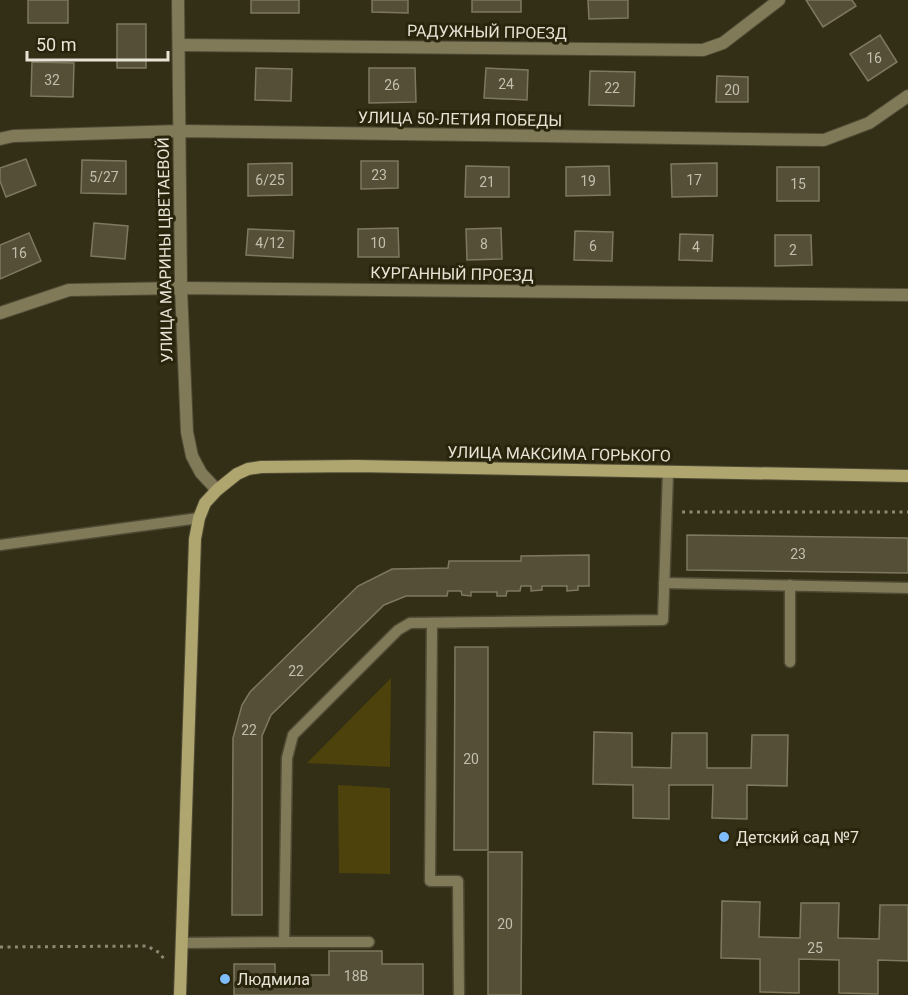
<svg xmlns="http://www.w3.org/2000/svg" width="908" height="995" viewBox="0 0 908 995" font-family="Roboto,sans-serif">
<rect width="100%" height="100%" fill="#332e16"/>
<!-- green -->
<g fill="#4d420b">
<polygon points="391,678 390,767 307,763"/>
<polygon points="338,785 390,788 390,874 339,873"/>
</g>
<!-- building -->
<g fill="#544f36" stroke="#7e795e" stroke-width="1.5">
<rect x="28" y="0" width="40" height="23"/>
<rect x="251" y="0" width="48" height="13"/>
<polygon points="372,0 408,0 408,13 372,12"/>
<rect x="472" y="0" width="49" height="12"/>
<polygon points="588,0 628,0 628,18 589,19"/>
<polygon points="806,0 852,0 856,6 823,27"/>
<rect x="117" y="24" width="29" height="44"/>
<polygon points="880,35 897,62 868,81 850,54"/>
<polygon points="32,62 74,63 73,97 31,96"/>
<polygon points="256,68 292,69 291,101 255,100"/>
<polygon points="369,68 415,68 416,102 369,103"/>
<polygon points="486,68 528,70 527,100 484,98"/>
<polygon points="590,71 635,72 634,106 589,105"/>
<polygon points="717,76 748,77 748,102 716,102"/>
<polygon points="26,159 36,185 6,197 0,181 0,168"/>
<polygon points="82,160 126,161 126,194 81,193"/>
<polygon points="361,161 398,161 398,188 361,189"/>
<polygon points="292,163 292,195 248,196 248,164"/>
<polygon points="717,163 717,196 672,197 671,164"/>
<polygon points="466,166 509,167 509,197 465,197"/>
<polygon points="609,166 610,195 566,196 566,167"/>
<rect x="777" y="167" width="42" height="34"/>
<polygon points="94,223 128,226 125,259 91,256"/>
<polygon points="398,228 399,257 358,257 358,229"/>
<polygon points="501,228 502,259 467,260 466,229"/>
<polygon points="248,229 294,231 293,258 246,255"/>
<polygon points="575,231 613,232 612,261 574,260"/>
<polygon points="29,233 41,261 0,279 0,245"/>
<polygon points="680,234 713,235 712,261 679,260"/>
<polygon points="775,235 811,235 812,265 775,266"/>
<polygon points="687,535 908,538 908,573 687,570"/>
<polygon points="589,555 589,586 578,586 578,590 567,591 567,586 542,586 542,590 531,591 531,586 521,586 520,591 507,591 506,596 497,596 497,592 471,592 471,596 462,595 461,591 448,591 447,596 406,596 384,605 271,715 262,736 262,915 232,915 233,738 242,705 250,692 358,586 392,569 448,568 449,561 521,561 521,556"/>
<polygon points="455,647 488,647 488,850 454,850"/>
<polygon points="594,732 632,733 632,767 671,768 672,733 707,733 707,768 751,768 752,735 788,735 787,786 747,785 747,819 712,818 713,785 669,785 669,819 633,818 633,785 593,784"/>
<polygon points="488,852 522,852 521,995 488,995"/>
<polygon points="722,901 760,902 759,937 800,938 801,903 839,903 838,938 879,939 880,905 908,905 908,961 878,960 878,994 839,993 839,960 799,959 799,993 760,992 760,959 721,958"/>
<polygon points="329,951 382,951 382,964 423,964 423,995 234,995 234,964 275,964 275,975 329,975"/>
</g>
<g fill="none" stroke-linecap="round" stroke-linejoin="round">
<defs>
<g id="service">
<polyline points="0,545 199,518"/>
<polyline points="664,583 908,588"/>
<polyline points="790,585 790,662"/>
<polyline points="432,623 430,881 458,881 459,995"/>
<polyline points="284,942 369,942"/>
<polyline points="183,943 284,942 287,758 293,735 398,630 410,623 663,620 668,473"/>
</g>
<g id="minor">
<polyline points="179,45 703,50 723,43 779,0"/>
<polyline points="0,139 13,136 180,131 824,140 869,123 908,96"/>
<polyline points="0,313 69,290 181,288 908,295"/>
</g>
<polyline id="tertiary" points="178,0 181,288 187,432 192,456 201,473 217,490"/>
<polyline id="secondary" points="180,995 195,539 199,518 205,503 217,490 237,474 248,469 261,467 356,466 908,476"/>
</defs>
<!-- service casing -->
<use href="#service" stroke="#504b35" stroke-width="13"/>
<!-- minor casing -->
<use href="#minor" stroke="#504b35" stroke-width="14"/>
<!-- tertiary casing -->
<use href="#tertiary" stroke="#504b35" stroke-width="14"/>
<!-- secondary casing -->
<use href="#secondary" stroke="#504b35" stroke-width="14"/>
<!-- path -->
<g stroke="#8d8875" stroke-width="3" stroke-dasharray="3 4.5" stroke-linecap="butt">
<polyline points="682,512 908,512"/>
<polyline points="0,947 147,946 160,953 165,961"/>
</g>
<!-- service -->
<use href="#service" stroke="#807a59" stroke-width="10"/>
<!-- minor -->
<use href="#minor" stroke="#807a59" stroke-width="12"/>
<!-- tertiary -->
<use href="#tertiary" stroke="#807a59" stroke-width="12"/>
<!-- secondary -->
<use href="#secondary" stroke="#afa56f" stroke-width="12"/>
</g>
<!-- markers -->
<g fill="#7ebdf9" stroke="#29240c" stroke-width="2">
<circle cx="724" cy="837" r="6"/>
<circle cx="225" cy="979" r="6"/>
</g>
<g text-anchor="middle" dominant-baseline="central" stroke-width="6" stroke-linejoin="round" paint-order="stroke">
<!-- number labels -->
<g font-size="14" fill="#c2bfae">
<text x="874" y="58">16</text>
<text x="52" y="80">32</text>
<text x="506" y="84">24</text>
<text x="392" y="85">26</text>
<text x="612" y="88">22</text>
<text x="732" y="90">20</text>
<text x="379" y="175">23</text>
<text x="104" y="177">5/27</text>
<text x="270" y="180">6/25</text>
<text x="694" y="180">17</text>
<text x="588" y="181">19</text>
<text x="487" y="182">21</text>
<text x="798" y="184">15</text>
<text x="270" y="243">4/12</text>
<text x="378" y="243">10</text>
<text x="484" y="244">8</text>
<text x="593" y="246">6</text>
<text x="696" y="247">4</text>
<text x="793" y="250">2</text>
<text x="19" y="253">16</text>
<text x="798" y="554">23</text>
<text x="296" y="671">22</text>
<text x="249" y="730">22</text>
<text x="471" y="759">20</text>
<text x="505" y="924">20</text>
<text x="815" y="948">25</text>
<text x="356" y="976">18В</text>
</g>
<!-- street labels -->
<g font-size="16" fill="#e7e4d6" stroke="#29240c">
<text transform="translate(487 32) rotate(1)">РАДУЖНЫЙ ПРОЕЗД</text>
<text transform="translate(460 119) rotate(1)">УЛИЦА 50-ЛЕТИЯ ПОБЕДЫ</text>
<text transform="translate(165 250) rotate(-91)">УЛИЦА МАРИНЫ ЦВЕТАЕВОЙ</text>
<text transform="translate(452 274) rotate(1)">КУРГАННЫЙ ПРОЕЗД</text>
<text transform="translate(559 454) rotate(1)">УЛИЦА МАКСИМА ГОРЬКОГО</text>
</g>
<!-- poi labels -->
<g font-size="16" fill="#e7e4d6" stroke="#29240c" text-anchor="start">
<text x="736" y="837">Детский сад №7</text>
<text x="237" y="979">Людмила</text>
</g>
</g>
<!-- scale -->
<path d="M27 51v9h141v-9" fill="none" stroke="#e7e4d6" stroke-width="3"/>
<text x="36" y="51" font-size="18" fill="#e7e4d6" stroke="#29240c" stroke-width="4.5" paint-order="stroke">50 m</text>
</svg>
